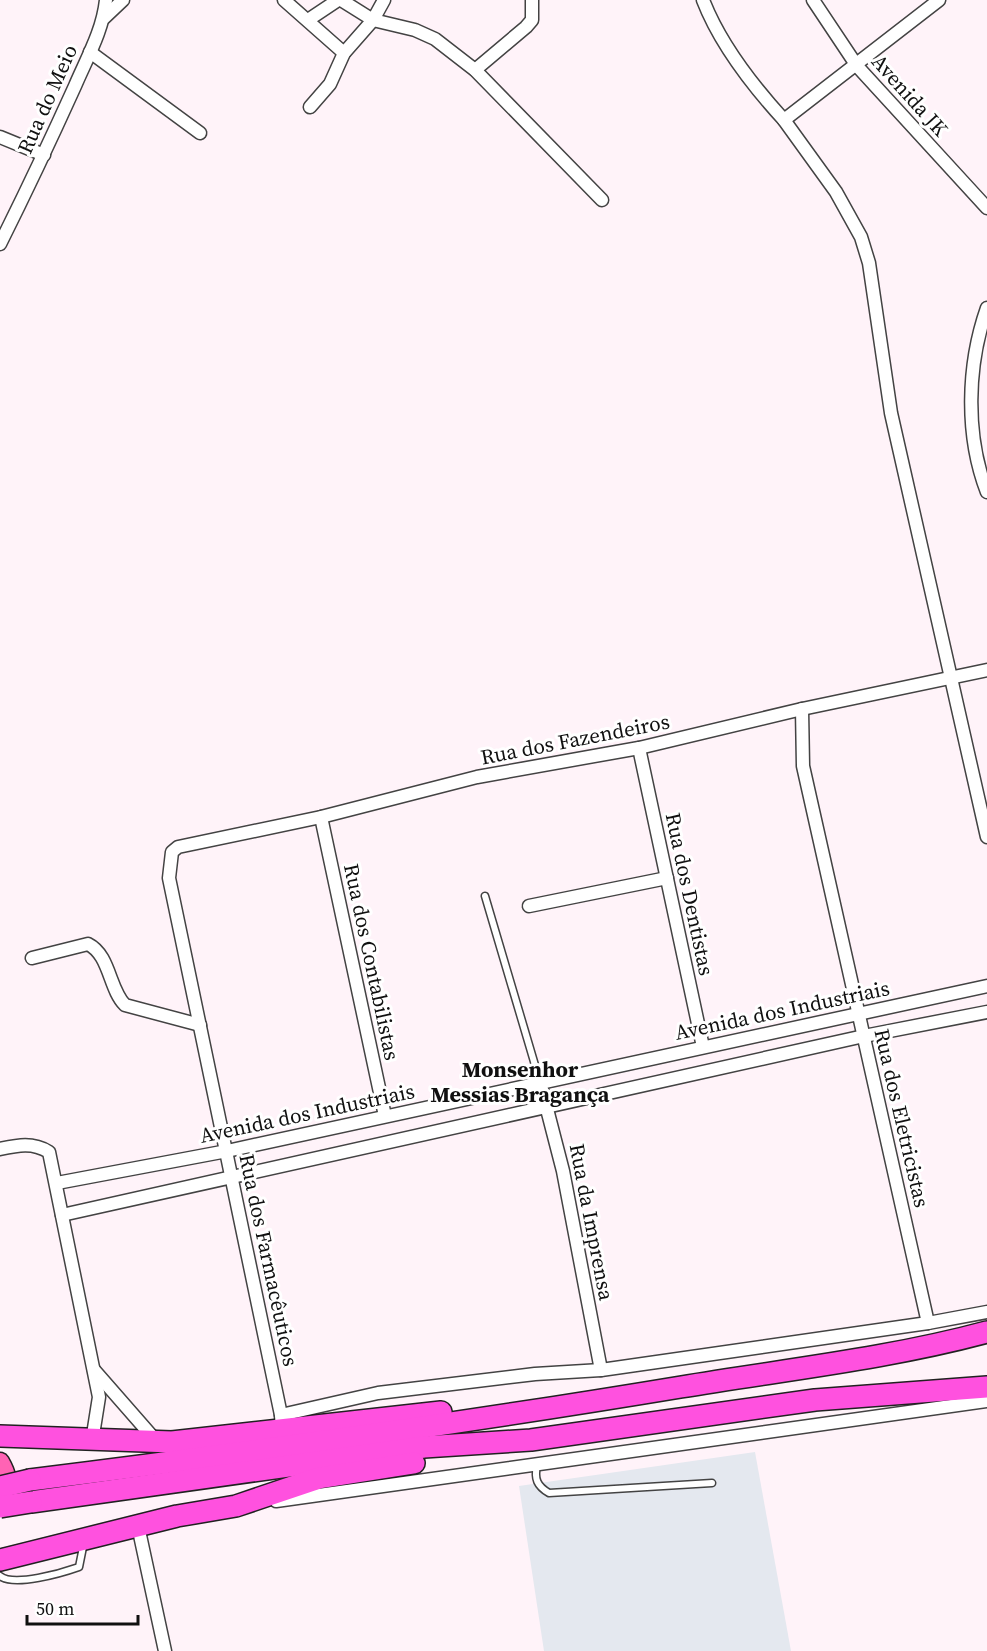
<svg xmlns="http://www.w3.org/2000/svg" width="987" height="1651" viewBox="0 0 987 1651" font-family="'Source Serif 4',serif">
<rect width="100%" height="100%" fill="#fff3f9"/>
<!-- industrial -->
<polygon fill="#e4e8ef" points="755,1452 791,1651 544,1651 519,1486"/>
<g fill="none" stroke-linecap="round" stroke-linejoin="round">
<defs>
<g id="lane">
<polyline points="485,896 540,1082"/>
<path d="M537,1465C534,1479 537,1486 549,1493L712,1483"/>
<path d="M0,1576C14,1587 62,1573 79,1567L84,1542"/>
</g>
<g id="street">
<polyline points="284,0 344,53"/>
<polyline points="341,0 373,20 415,30 435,39 475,70 602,200"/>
<path d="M703,0C720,44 752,85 784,120L939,0"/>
<polyline points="813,0 857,66 987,208"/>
<polyline points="104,18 123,0"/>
<polyline points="308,20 338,0"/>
<polyline points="90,52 200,133"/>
<polyline points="475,70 526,27 532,20 532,0"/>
<polyline points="310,107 330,84 344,53 373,20 384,0"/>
<polyline points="784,120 836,192 861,237 869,263 891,413 987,837"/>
<polyline points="0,137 44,155"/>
<path d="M0,244C26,192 51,139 75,86C87,58 103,30 106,0"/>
<path d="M987,308C967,365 965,435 987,492"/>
<polyline points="802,709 803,766 928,1323"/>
<polyline points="639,748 703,1047"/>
<polyline points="321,817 385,1116"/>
<polyline points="529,906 667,878"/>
<path d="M32,958L88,944C110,955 109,989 125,1005L200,1025"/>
<polyline points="540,1082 563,1171 601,1370"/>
<path d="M0,1149C18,1145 33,1142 49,1152L99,1397L92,1441"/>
<polyline points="57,1183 227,1151 987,986"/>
<polyline points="62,1215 864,1036 987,1012"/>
<polyline points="94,1370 157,1442"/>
<polyline points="281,1415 378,1393 535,1374 601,1370 928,1323 987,1312"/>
<polyline points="282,1430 281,1415 169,878 172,852 178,847 321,817 477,777 639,748 802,709 987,670"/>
<polyline points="276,1501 987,1401"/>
<polyline points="138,1526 165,1651"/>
</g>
<path id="primary" d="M0,1462C7,1474 9,1483 5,1497"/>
<g id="highway">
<polyline points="0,1436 172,1442 441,1412"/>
<path d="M30,1480C248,1453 464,1423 681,1387C782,1370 887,1359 987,1332"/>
<polyline points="31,1502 424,1447 531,1440 815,1400 987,1387"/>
<polyline points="0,1560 177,1516 236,1506 319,1478 414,1463"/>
</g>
</defs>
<!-- lane casing -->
<use href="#lane" stroke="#434343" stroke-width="9"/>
<!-- street casing -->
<use href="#street" stroke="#434343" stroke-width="15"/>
<!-- primary casing -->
<use href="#primary" stroke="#212121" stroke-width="21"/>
<!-- highway casing -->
<use href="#highway" stroke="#212121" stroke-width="24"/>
<!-- lane -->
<use href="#lane" stroke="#fff" stroke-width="6"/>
<!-- street -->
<use href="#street" stroke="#fff" stroke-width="12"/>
<!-- primary -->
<use href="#primary" stroke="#ff63b4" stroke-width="18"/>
<!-- highway -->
<use href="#highway" stroke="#ff51df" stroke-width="21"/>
<defs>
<g id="highway-bridge">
<polyline points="0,1487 30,1480"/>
<polyline points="0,1507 31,1502"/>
</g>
</defs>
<!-- highway-bridge casing -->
<use href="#highway-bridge" stroke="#212121" stroke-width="24" stroke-linecap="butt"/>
<!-- highway-bridge -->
<use href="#highway-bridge" stroke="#ff51df" stroke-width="21"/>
</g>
<g text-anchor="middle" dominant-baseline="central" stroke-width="6" stroke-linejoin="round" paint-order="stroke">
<!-- street labels -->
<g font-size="21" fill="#101010" stroke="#fff">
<text transform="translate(910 95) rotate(48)">Avenida JK</text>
<text transform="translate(47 99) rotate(-66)">Rua do Meio</text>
<text transform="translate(575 739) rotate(-11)">Rua dos Fazendeiros</text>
<text transform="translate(690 894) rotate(78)">Rua dos Dentistas</text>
<text transform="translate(372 962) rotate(78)">Rua dos Contabilistas</text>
<text transform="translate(782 1010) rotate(-12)">Avenida dos Industriais</text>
<text transform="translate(307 1113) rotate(-12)">Avenida dos Industriais</text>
<text transform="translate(902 1118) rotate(77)">Rua dos Eletricistas</text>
<text transform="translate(592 1222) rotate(79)">Rua da Imprensa</text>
<text transform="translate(269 1260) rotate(78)">Rua dos Farmacêuticos</text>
</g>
<!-- neighbourhood labels -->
<g font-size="22" font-weight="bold" fill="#101010" stroke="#fff">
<text x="520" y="1069">Monsenhor<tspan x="520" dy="25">Messias Bragança</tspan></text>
</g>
</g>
<!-- scale -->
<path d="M27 1615v9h111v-9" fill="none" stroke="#101010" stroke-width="3"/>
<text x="36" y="1615" font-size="18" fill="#101010" stroke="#ffffff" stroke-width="4.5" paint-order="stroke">50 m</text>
</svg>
